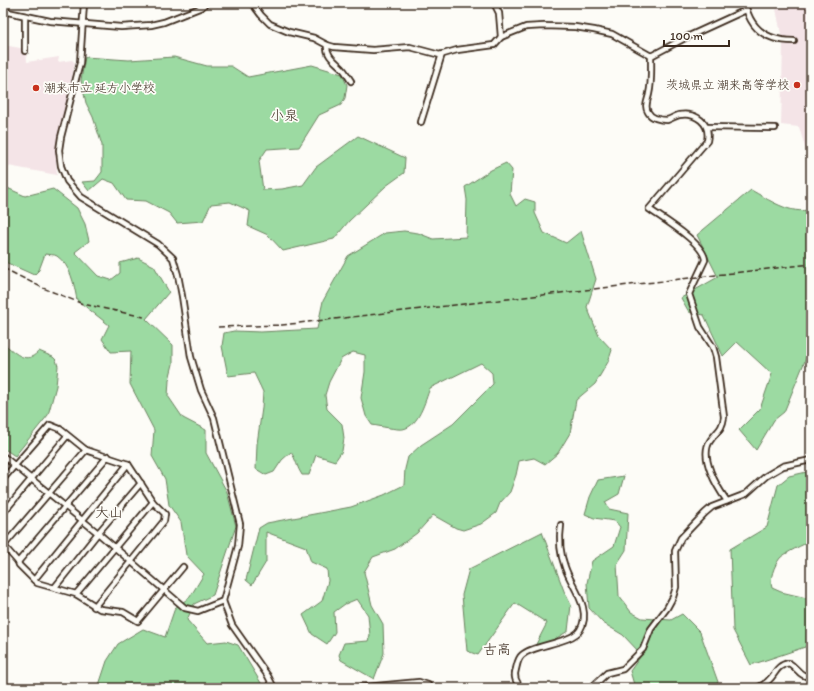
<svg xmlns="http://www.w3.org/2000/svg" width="814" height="691" viewBox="0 0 814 691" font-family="Itim,'Klee One',sans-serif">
<rect width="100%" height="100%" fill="#fdfcf7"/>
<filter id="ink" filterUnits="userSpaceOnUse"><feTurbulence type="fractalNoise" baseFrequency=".025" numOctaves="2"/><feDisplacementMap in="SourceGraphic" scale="8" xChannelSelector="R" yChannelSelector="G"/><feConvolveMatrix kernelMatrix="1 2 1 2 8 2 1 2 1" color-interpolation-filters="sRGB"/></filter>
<g filter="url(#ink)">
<!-- built -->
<g fill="#f4e4e7">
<polygon points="811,3 811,156 807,154 799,127 781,125 783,44 776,9"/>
<polygon points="3,45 26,49 27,62 59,57 58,62 72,60 75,63 57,146 56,160 57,175 3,165"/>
</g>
<!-- green -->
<g fill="#9cdaa2" stroke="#6c8260">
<polygon points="85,57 129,60 174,57 207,66 231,66 248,77 312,65 342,74 347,85 345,98 341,105 319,115 299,147 267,149 259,161 263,190 282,189 303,185 316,167 358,136 405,158 404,173 386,186 349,221 334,239 283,251 268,235 248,226 250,211 230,202 211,204 203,221 177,223 169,213 146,201 126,200 114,183 103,179 89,191 82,182 95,181 102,172 102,145 93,117 86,103 81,80"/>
<path d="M506,163L512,170L510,194L516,206L525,199L535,202V213L544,233L566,243L581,231L596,279L587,307L599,336L612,350L608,362L595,384L576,400L570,433L558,453L545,464L534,458L519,461L516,475L510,492L500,503L496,513L481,524L463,530L456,528L433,515L417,533L395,549L373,557L364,572L372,605L383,624L384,653L374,679L341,660L339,655L344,643L368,641L370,636L368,615L357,599L345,604L334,612L335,632L327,644L312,634L303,615L322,601L328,581L327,569L311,562L306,547L266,532V562L252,585L246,580L259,528L267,523L351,507L384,495L404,485L405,469L408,457L421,445L453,424L493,384L492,373L481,363L430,388C425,401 419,426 403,429C397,430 379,426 372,425L366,416L361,398L365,372V355L353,352L341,359L329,382L325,395L327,409L342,424L344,438L342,451L335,461L316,455L309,475H302C297,468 296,459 291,452L282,460L274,472L266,475L256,469L257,444L262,408L263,392L254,373L228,376L222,346L224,333L234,331L261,332L317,329L323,301L348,256L385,233L404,231L418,233L433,239L466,237L467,200L465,187L491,170Z"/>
<path d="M3,186L25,196L53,189L77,208L85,224L89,241L75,252L98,276L111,280L120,273V263L138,258L154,266L169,292L146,319L173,345V364L169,380L168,396L183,418L206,430V453L227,492L236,526L213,595L194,604L187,620L207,643L226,641L238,645L264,688H98L107,661L118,644L143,629L165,637L175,608L190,597L204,574L186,555L181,522L169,505L165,479L152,456L154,430L130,384L131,351L111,352L102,339L109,325L77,300C74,284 71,266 57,256C54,254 49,255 45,254L39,270L34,275L3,261Z"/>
<path d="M751,190C768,199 791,216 811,209V346L784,412L774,420L756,450L739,430L760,409L772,374L737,342L723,356L704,315L689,312L681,298L718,277L697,235Z"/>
<path d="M3,343C10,348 21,361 31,357C34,356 37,353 39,351L53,357L56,360L58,366L56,386L48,415L15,456L3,448Z"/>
<path d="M811,471V541C804,544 785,553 780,558C774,566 769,579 772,588L781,592L811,599V645L751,665L733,630L730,549L767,527L778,485L789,476Z"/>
<polygon points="624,476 619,494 605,502 609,509 628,513 626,550 617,564 619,596 631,612 642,618 671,620 682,614 700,632 718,682 715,688 635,688 630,671 643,653 639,652 623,635 603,623 589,608 587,583 592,561 614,546 620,527 615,521 594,518 585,514 590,497 598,480"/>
<polygon points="542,532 564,591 571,605 568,631 531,654 547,623 515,603 478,655 467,651 462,595 469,569"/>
</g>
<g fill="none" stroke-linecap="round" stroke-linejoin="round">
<defs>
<g id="minor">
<polyline points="84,3 80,63 61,137 59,150 61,166 67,181 81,197 158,244 173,258 178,275 182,296 191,357 201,390 214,418 240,524 238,546 223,601 232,625 268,676 274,688"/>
<polyline points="252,3 261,15 270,24 289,32 314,38 327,45 334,47 373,50 410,47 440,55 457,50 494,45 501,37 526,27 544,26 575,27 594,30 612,34 651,56 687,37 746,10"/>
<polyline points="494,3 499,13 501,37"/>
<path d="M745,3C750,30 768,41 794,41"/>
<polyline points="3,11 50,21 121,27 151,25 164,22 202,7 206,3"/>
<polyline points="25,16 25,51"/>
<path d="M327,45C326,56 335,61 342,68C346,72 348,77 351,81"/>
<path d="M651,56C651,69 652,81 649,94C648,100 644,106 648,112C651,118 660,120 667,120C671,119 675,116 679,115C696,112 711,123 707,141L649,209C663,219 704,243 705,260L689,294L700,327L713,347L716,357L724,417C722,431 717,430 710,441C699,457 717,487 727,501"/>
<polyline points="421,122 442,54"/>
<polyline points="707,127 775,128"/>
<polyline points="3,456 98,533 185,608 198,611 223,601"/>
<polyline points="3,479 50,425 60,429 86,450 128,464 153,502 165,514 164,521 94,607"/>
<polyline points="3,513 67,436"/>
<polyline points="3,537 6,543 5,547 18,562 19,565 37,583 76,594 100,609 123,612 138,621 183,567"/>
<polyline points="6,543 86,450"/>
<polyline points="18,562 108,456"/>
<polyline points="34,580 128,464"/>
<polyline points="55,587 98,533 141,483"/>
<polyline points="76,594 153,502"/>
<polyline points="355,688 419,682 428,685 427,688"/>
<path d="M522,688C516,683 513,677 516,669C517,665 518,658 522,655C532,645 572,643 580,630C593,609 571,586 565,567C560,554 559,539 561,525"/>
<polyline points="591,688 607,673 623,669 643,649 651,629 667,608 673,597 676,587 675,551 681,538 705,513 712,507 746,494 766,476 783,466 811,460"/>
<path d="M757,688C761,686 765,684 768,681C777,673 775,666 789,663C798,668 800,678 811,676"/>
</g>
</defs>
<!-- minor casing -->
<use href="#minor" stroke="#3b2a1e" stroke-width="8"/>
<!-- minor -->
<use href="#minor" stroke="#fdfcf7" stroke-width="4.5"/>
<!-- rail -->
<g stroke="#3b2a1e" stroke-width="1.5" stroke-dasharray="6 3" stroke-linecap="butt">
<polyline points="3,268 43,288 83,304 144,317"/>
<polyline points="218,327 282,325 811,264"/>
</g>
</g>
</g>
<!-- markers -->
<g fill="#c8321e" stroke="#fdfcf7" stroke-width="1.5">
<circle cx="797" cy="85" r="4"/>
<circle cx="36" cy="88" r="4"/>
</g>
<g text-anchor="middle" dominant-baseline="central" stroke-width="3.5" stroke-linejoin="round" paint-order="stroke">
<!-- poi labels -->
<g font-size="12" fill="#3b2a1e" stroke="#fdfcf7" text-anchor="end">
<text x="789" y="85">茨城県立 潮来高等学校</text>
<text x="44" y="88" text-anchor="start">潮来市立 延方小学校</text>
</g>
<!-- quarter labels -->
<g font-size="14" fill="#3b2a1e" stroke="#fdfcf7">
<text x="284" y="115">小泉</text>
<text x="109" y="512">大山</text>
<text x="497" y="649">古高</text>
</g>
</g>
<!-- margin -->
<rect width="814" height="691" fill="none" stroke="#fdfcf7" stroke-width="16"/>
<rect x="8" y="8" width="798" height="675" fill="none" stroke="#3b2a1e" stroke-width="1.5" filter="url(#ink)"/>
<!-- scale -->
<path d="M664 40v6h65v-6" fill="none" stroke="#3b2a1e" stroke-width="2"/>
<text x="670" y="40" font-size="12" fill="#3b2a1e" stroke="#fdfcf7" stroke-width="3" paint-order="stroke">100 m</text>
</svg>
